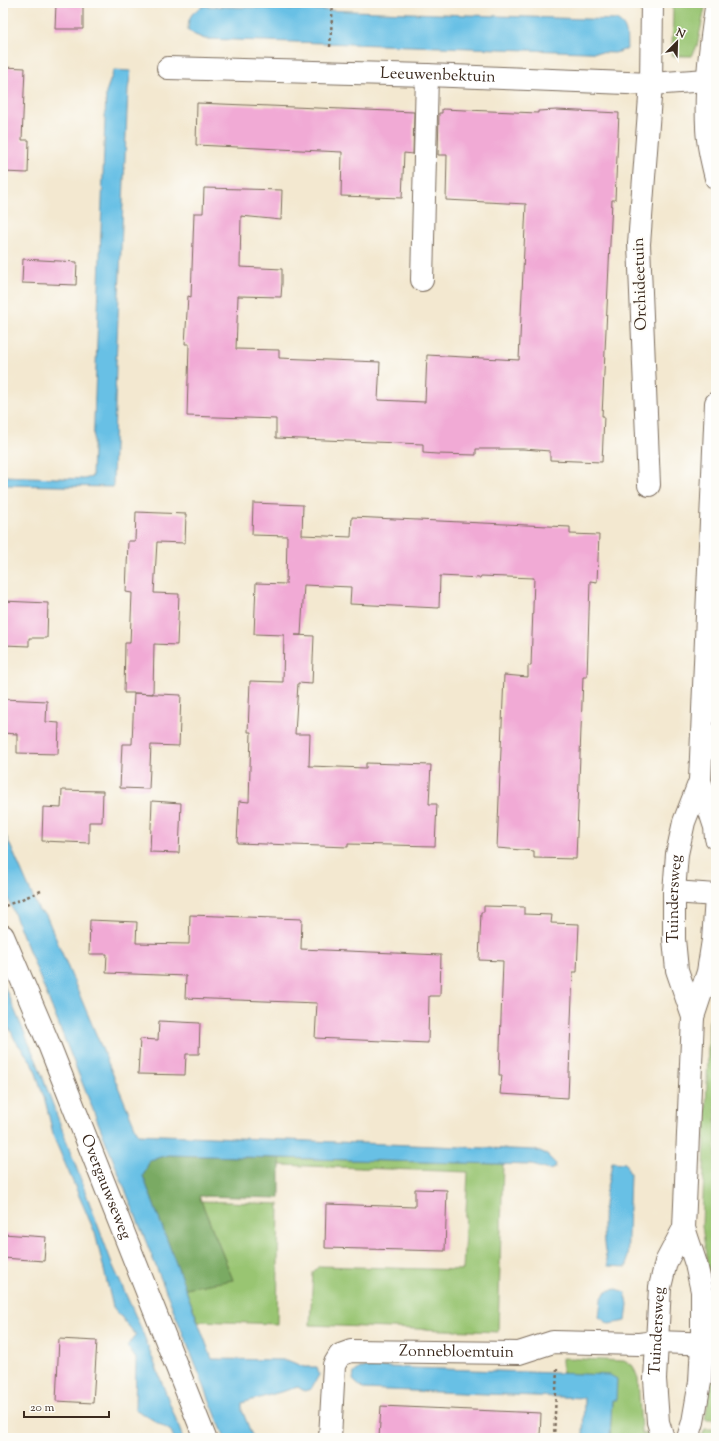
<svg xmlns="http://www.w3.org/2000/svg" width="719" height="1441" viewBox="0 0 719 1441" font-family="'Sorts Mill Goudy',serif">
<rect width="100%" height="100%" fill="#fdfcf7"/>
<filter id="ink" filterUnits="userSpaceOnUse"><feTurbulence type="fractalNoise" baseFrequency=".025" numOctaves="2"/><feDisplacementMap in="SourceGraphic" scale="8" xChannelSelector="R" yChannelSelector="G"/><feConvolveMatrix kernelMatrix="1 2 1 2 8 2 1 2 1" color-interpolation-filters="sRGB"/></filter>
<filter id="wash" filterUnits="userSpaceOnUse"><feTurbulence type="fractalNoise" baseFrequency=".012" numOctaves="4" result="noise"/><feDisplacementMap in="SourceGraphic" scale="16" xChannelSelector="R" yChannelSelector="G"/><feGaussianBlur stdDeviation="0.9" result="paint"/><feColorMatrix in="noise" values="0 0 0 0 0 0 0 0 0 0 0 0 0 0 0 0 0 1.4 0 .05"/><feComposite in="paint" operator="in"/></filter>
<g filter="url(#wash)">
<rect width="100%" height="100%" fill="#f3e8d0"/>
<!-- green -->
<g fill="#99c572" stroke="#6a7848">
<polygon points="672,3 706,3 697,46 692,56 672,56 673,7"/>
<polygon points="716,998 716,1317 714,1314 702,1226 709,1022"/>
<polygon points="280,1158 503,1164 498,1332 310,1325 313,1272 319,1266 463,1270 468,1172 280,1165"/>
<polygon points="201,1201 279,1204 277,1324 198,1321 185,1288 233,1280"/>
<polygon points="562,1358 624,1361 633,1366 638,1378 641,1431 642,1434 649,1433 651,1438 610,1438 612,1400 562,1373"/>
<polygon points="716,1374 716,1419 705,1419 711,1383"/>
<polygon points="705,1429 716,1429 716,1438 701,1438"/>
</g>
<!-- forest -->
<polygon fill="#7aaa64" stroke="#5a6a41" points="168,1155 280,1158 280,1198 199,1196 233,1280 185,1288 143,1176 150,1160"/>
<!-- water -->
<g fill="#68c0e5" stroke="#527582">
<path d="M204,6L616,20C629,26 626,37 627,49L615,53L205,39L195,35L188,30C188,16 192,12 204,6Z"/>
<polygon points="114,70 131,71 128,89 116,363 113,487 3,485 3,476 84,479 92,477 106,92"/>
<polygon points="3,829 39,911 46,915 138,1134 535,1150 547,1155 556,1164 555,1168 549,1170 532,1165 168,1155 150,1160 143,1176 212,1359 287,1360 304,1367 317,1367 319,1375 311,1389 304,1391 298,1387 242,1403 242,1410 253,1438 225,1438 3,886"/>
<polygon points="3,983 37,1062 113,1266 141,1328 183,1438 174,1438 171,1431 135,1409 136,1359 127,1346 136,1335 113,1307 95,1233 54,1138 46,1104 33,1064 15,1040 10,1029 3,1029 3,1020 8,1015 3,1003"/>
<path d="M612,1162L625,1163L630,1174L627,1267L608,1266C602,1241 602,1221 605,1196C607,1184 611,1174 612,1162Z"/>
<polygon points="617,1289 625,1292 628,1304 626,1321 609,1324 599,1317 601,1300 606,1291"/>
<polygon points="388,1367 610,1375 617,1379 616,1400 612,1400 610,1438 583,1438 584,1398 363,1389 353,1380 354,1373 360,1368"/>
</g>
<g id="blocks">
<!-- building -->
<g fill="#f1aad5">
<polygon points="56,3 83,3 83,29 55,29"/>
<polygon points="3,67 25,68 22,140 29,140 28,173 3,172"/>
<polygon points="197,103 414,112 413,154 404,153 402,198 341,196 342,152 196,145"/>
<polygon points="442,109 538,113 538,111 557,110 619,113 615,200 612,200 602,416 604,416 602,462 550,460 550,451 523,449 476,449 476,455 437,454 423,453 423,444 276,438 276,419 187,416 189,344 185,344 188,296 191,297 194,213 203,213 204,188 282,190 281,220 241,216 240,267 282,269 282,283 281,297 238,296 236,349 279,350 279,358 380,362 378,400 425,402 427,355 519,360 526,204 446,200 447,155 438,155 439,113 442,113"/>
<polygon points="23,259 77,262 76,285 22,283"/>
<polygon points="253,503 303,505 302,535 351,537 352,517 570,527 570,534 599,535 597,582 590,581 587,677 583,677 576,859 534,858 534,851 497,848 504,675 528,677 528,666 531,666 534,578 481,576 480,578 440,576 439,608 350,604 351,587 304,585 301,635 295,635 314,636 312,684 298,683 295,734 310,734 309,766 366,768 366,763 431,765 429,804 437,804 435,846 348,844 348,847 237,843 239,801 249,802 251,732 248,732 250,681 283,682 284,635 254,634 256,583 286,584 287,536 252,535"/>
<polygon points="136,512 186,514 185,543 157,542 154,593 179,594 177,645 154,644 153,694 134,693 181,695 179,746 151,745 149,789 120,788 122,744 132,744 134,693 124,693 125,643 130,643 132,593 126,592 128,541 135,541"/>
<polygon points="3,601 48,603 47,638 29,638 29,646 3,645"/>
<polygon points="3,699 47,701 46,722 59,723 58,754 17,753 17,734 3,733"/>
<polygon points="62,790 103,791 102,822 89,822 89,843 42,841 43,807 61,808"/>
<polygon points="152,801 181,803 179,853 150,852"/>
<polygon points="484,906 524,907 524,914 552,915 551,923 579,924 577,972 573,972 568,1098 500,1094 502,1075 499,1075 503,961 479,960 481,912 484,912"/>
<polygon points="190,915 302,919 301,949 441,955 440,996 429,996 428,1043 315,1038 317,1003 185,998 186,976 106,973 107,954 89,954 90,920 137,922 136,943 189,944"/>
<polygon points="159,1021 200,1023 199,1054 186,1054 185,1075 138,1074 140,1039 158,1040"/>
<polygon points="415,1189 447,1190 445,1251 325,1248 326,1204 415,1207"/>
<polygon points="3,1234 46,1237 44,1261 3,1258"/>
<polygon points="59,1339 97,1341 93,1403 56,1401"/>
<polygon points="381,1406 541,1413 540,1438 379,1438"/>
</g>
</g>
</g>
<g filter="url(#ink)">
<use href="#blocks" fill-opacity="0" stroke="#7b6c5c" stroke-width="1"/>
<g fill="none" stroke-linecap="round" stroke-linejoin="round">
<defs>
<g id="minor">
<path id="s1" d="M168,68L427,75L651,84L707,80L716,81"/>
<polyline points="422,280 427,75"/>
<polyline points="649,485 639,244 651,84 652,3"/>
<polyline points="674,892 716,895"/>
<path id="s2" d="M3,936L48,1042L205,1438"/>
<path id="s3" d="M330,1438L334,1365L340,1355L351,1351L519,1353L553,1342L639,1344L656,1342L716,1344"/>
</g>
<g id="major">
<path d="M716,8C710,47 705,87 707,126C707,144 712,161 716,178"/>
<polyline points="700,781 715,827 716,838"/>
<path id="s4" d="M693,1017L677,970L674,939V892L677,854L684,822L700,781L716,403"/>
<path id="s5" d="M663,1438L658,1422L655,1379L660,1287L666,1262L684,1228"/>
<polyline points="688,1438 693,1422 700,1382 702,1344 702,1291 696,1264 684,1228 693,1017 708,972 713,940 716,898"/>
</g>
</defs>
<!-- minor casing -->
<use href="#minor" stroke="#7b6c5c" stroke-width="24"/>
<!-- major casing -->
<use href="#major" stroke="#7b6c5c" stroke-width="24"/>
<!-- path -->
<g stroke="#7b6c5c" stroke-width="2.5" stroke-dasharray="3 3" stroke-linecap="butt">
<polyline points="330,47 333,3"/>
<polyline points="5,906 41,891"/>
<polyline points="554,1438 557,1368"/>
</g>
<!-- minor -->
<use href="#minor" stroke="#fff" stroke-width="22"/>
<!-- major -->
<use href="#major" stroke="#fff" stroke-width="22"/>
</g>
</g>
<g text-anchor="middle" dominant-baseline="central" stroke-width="4" stroke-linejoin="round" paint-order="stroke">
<!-- street labels -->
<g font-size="16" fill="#3b2a1e" stroke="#fdfcf7">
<text stroke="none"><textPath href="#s1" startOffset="270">Leeuwenbektuin</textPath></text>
<text transform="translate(641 284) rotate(-92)">Orchideetuin</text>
<text stroke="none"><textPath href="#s4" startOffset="121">Tuindersweg</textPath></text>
<text stroke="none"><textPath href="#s2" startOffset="271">Overgauwseweg</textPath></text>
<text stroke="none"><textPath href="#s5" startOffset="108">Tuindersweg</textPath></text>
<text stroke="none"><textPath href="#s3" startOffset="202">Zonnebloemtuin</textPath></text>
</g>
</g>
<!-- margin -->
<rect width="719" height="1441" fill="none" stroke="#fdfcf7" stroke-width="16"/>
<!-- north arrow -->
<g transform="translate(677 42) rotate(23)" stroke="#fdfcf7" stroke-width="3" paint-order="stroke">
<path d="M0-3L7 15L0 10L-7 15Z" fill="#3b2a1e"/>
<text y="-6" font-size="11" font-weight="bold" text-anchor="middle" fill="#3b2a1e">N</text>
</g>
<!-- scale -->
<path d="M24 1411v6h85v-6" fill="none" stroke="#3b2a1e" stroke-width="2"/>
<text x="30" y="1411" font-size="12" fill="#3b2a1e" stroke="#fdfcf7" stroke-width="3" paint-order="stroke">20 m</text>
</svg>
